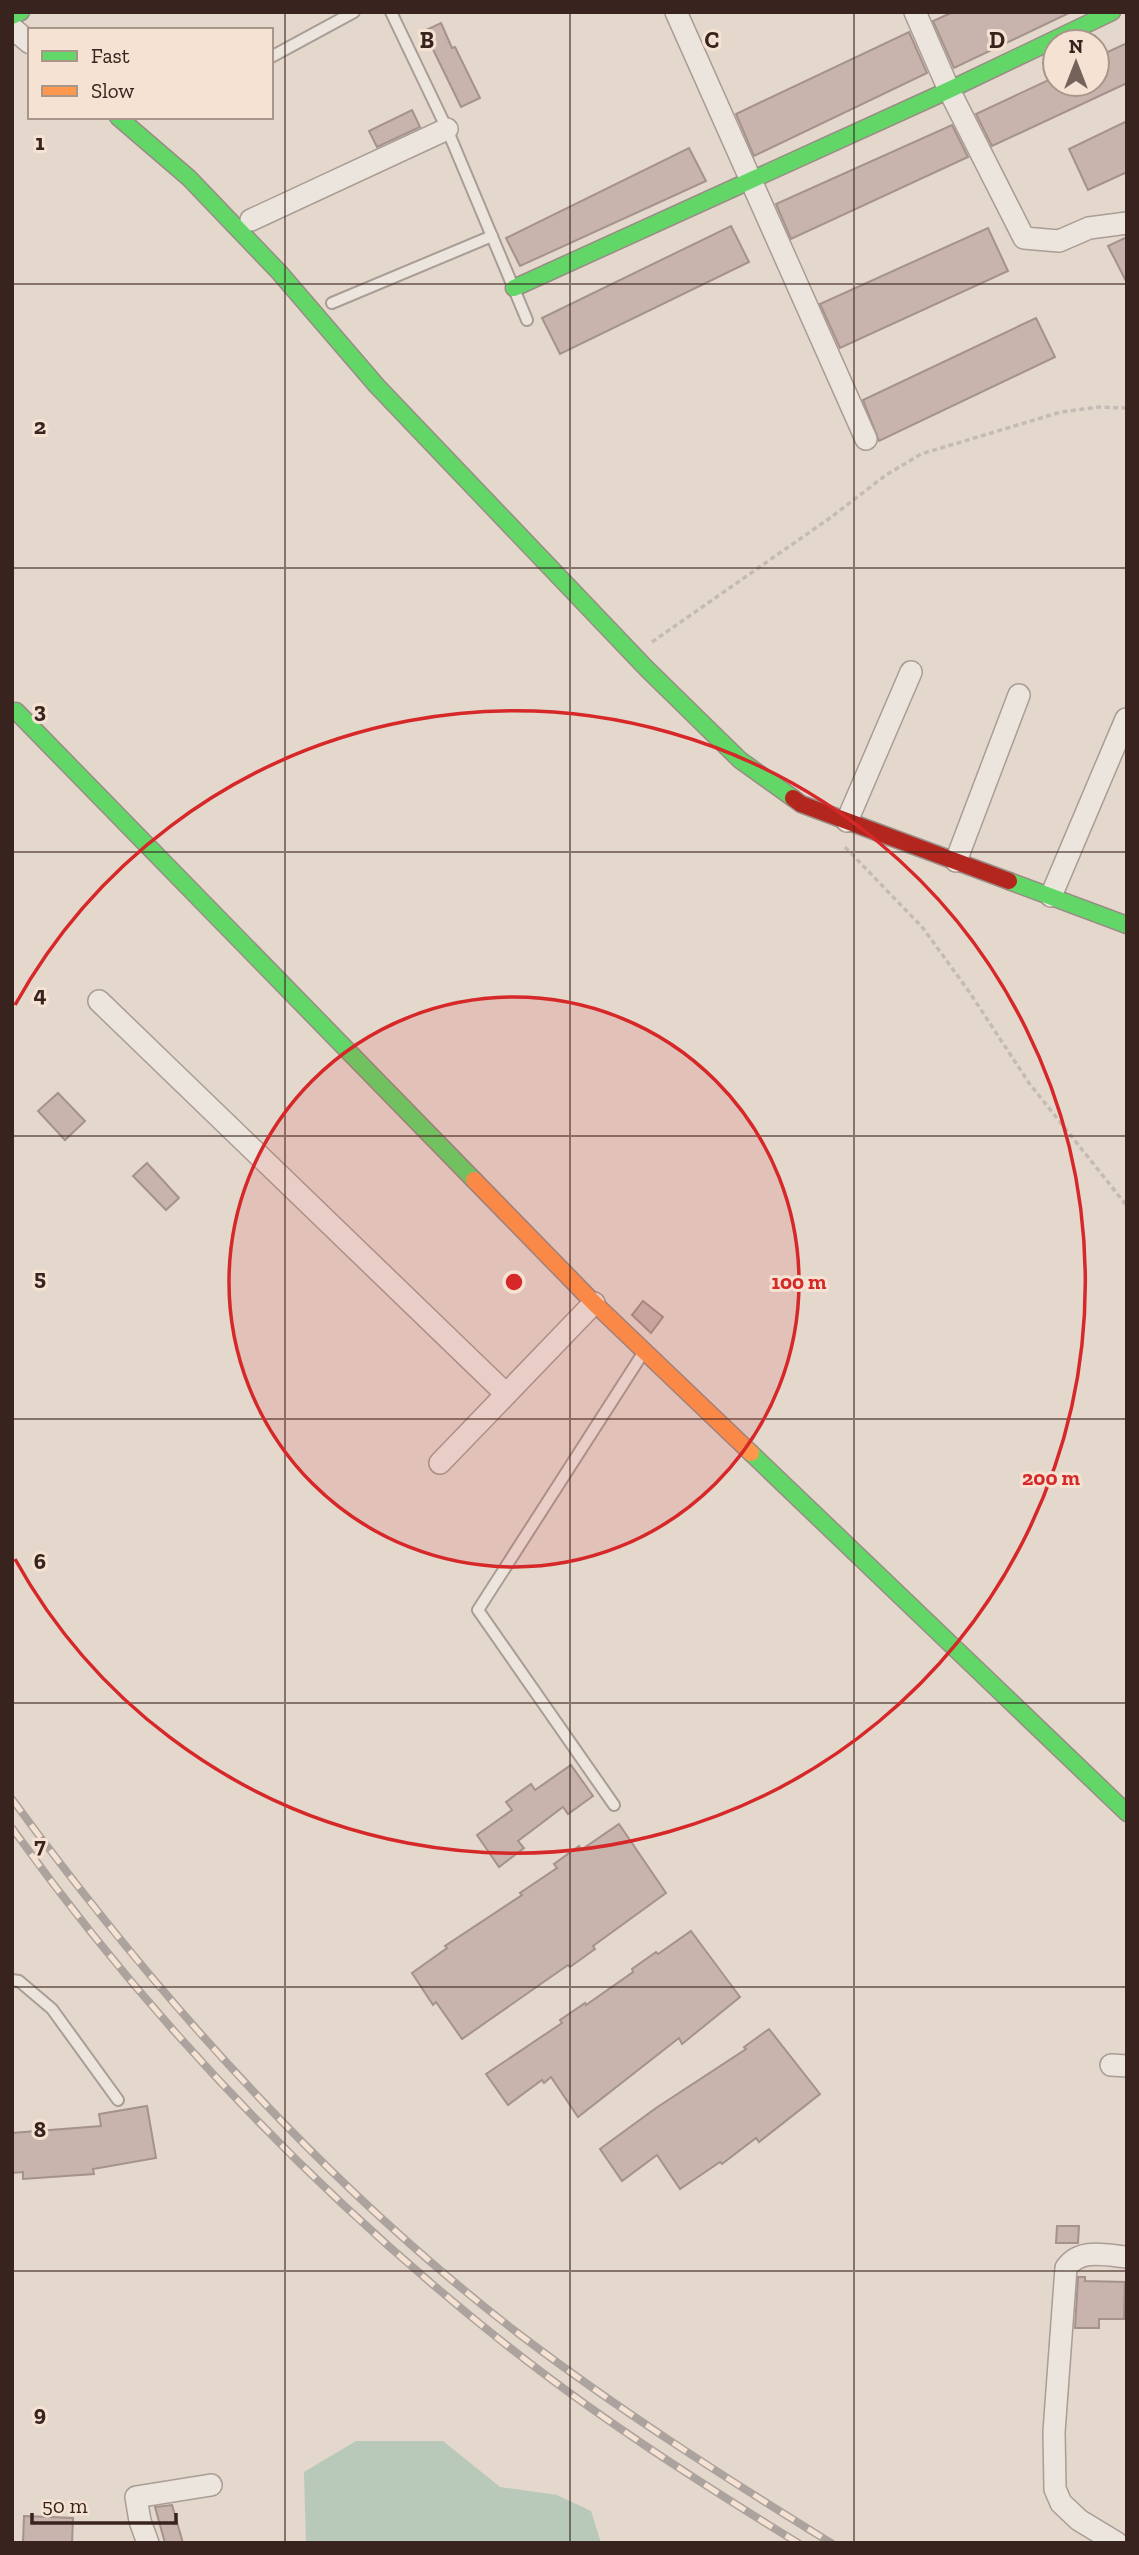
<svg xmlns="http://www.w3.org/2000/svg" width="1139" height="2555" viewBox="0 0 1139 2555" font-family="'Zilla Slab',serif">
<rect width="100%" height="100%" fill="#e4d7cc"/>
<!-- water -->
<polygon fill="#b8c8b9" points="356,2441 443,2441 500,2487 557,2495 591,2511 601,2543 306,2543 304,2472"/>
<!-- building -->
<g fill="#c8b4ad" stroke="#a4928b" stroke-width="2">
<polygon points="953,12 1071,12 954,68 933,21"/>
<polygon points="441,23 452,48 455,47 480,98 461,107 424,31"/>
<polygon points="909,32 927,73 754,156 736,114"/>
<polygon points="1127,43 1127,83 992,146 976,114 1055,77 1055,84 1097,84 1097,57"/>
<polygon points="412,110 420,127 377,147 369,131"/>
<polygon points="1127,121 1127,172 1088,190 1069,149"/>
<polygon points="952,125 968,157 791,239 776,204"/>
<polygon points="689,148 706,181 520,266 506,238"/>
<polygon points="731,226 749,262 560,354 542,318"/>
<polygon points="988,228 1008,271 840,348 820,304"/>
<polygon points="1127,237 1127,283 1108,246"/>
<polygon points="1036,318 1055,357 879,441 863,400"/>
<polygon points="58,1093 85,1121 65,1140 38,1111"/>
<polygon points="147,1163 179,1198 166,1210 133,1176"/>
<polygon points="643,1301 663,1317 651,1333 632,1315"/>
<polygon points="571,1765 593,1796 568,1814 563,1807 518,1841 524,1848 499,1867 477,1835 512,1810 506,1802 531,1784 535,1790"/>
<polygon points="619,1824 666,1893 593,1946 595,1949 570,1967 568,1965 462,2039 436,2002 433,2005 412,1973 447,1948 445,1946 522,1895 520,1893 557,1868 554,1864 579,1846 581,1850"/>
<polygon points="691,1931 740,1997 682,2044 679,2038 578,2117 551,2077 544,2083 542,2080 508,2105 486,2074 562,2023 560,2020 585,2003 586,2005 633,1972 632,1969 656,1952 658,1954"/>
<polygon points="769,2029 820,2094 759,2142 756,2138 722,2164 720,2162 680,2189 657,2155 622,2181 600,2149 656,2108 746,2049 744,2047"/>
<polygon points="147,2106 156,2158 93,2169 94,2174 23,2179 23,2172 12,2173 12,2133 101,2126 99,2114"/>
<polygon points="1057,2226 1079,2226 1078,2243 1056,2243"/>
<polygon points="1078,2277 1085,2277 1085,2281 1125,2282 1124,2319 1099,2319 1099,2328 1075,2328"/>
<polygon points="172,2505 183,2543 165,2543 155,2507"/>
<polygon points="24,2516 73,2518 72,2543 23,2543"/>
</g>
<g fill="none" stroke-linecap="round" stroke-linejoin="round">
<defs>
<g id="lane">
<polyline points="391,12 447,129 527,320"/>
<polyline points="271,57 354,12"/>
<polyline points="332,303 492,236"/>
<polyline points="614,1805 478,1610 643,1353"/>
<polyline points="12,1980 19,1981 52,2009 118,2100"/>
</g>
<g id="street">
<polyline points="676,12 866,439"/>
<polyline points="915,12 949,90 1024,238 1059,241 1089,228 1127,223"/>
<polyline points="12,28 30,43"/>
<polyline points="251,220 447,129"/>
<polyline points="847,821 911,672"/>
<polyline points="956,861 1019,695"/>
<polyline points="1051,896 1126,719"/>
<polyline points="99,1001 506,1394"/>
<polyline points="440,1463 594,1303"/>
<polyline points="1111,2065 1127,2066"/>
<polyline points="148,2543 140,2521 136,2497 211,2485"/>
<path d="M1117,2543L1079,2520L1061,2503L1055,2489L1054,2432L1066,2268C1080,2248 1105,2255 1127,2257"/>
</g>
<g id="fast">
<polyline points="12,16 21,12"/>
<polyline points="118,117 189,178 279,272 377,386 647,669 740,760 793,798"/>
<polyline points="514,288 949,90 1112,12"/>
<polyline points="16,711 474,1180"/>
<polyline points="1009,881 1127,925"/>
<polyline points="751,1453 1127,1813"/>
</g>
<polyline id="slow" points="474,1180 594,1303 751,1453"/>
<polyline id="jam" points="793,798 801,804 1009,881"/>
</defs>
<!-- lane casing -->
<use href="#lane" stroke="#a99d95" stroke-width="14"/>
<!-- street casing -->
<use href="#street" stroke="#a99d95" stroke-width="24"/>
<!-- fast casing -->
<use href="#fast" stroke="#998c86" stroke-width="19"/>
<!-- slow casing -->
<use href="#slow" stroke="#998c86" stroke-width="19"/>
<!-- jam casing -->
<use href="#jam" stroke="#998c86" stroke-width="19"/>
<!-- path -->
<g stroke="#c5bbb5" stroke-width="3.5" stroke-dasharray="5 3.5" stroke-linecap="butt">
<polyline points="652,642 830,518 886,475 921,454 1061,412 1099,407 1127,408"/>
<polyline points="845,847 923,928 970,993 1029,1083 1127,1206"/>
</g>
<!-- lane -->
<use href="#lane" stroke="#ece5de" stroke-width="10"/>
<!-- street -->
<use href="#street" stroke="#ece5de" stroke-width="21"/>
<!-- fast -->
<use href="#fast" stroke="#63d668" stroke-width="16"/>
<!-- slow -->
<use href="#slow" stroke="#ff974d" stroke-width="16"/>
<!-- jam -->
<use href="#jam" stroke="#b3261e" stroke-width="16"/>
<defs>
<g id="rail">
<path d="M12,1799C157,1997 324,2184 519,2334C619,2410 724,2477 831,2543"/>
<path d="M12,1828C152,2023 320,2198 509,2347C600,2419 699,2482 798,2543"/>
</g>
</defs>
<!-- rail casing -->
<use href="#rail" stroke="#aca39e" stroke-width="8"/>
<!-- rail -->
<use href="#rail" stroke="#f5e2d2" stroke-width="5" stroke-dasharray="16" stroke-linecap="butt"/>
</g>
<!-- grid -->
<path fill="none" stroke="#38231e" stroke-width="2" stroke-opacity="0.55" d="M285,12V2543M570,12V2543M854,12V2543M12,284H1127M12,568H1127M12,852H1127M12,1136H1127M12,1419H1127M12,1703H1127M12,1987H1127M12,2271H1127"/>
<!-- distance rings -->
<circle cx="514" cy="1282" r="285" fill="#d62828" fill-opacity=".12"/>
<g fill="none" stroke="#d62828" stroke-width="3.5">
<circle cx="514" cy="1282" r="285"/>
<path d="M15 1005A571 571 0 1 1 15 1559"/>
</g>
<g font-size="23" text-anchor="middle" font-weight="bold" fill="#38231e" stroke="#f5e2d2" stroke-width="6" stroke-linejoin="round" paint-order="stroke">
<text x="427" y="48">B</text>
<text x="712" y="48">C</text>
<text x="997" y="48">D</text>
<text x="40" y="150">1</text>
<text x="40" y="434">2</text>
<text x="40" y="718">3</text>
<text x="40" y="1002">4</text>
<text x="40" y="1285">5</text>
<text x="40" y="1569">6</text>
<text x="40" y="1853">7</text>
<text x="40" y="2137">8</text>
<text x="40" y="2421">9</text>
</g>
<circle cx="514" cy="1282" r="10" fill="#d62828" stroke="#f5e2d2" stroke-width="3.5"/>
<g font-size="21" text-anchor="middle" font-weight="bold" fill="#d62828" stroke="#f5e2d2" stroke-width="6" stroke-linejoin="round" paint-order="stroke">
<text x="799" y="1289">100 m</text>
<text x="1051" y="1485">200 m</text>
</g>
<!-- border -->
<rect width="1139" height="2555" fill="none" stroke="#38231e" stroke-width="28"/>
<!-- legend -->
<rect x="28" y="28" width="245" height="91" fill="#f5e2d2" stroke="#a9968a" stroke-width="2"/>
<rect x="42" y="51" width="35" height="10" fill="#63d668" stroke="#a9968a" stroke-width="2"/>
<text x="91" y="63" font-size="21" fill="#38231e">Fast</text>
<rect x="42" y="86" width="35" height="10" fill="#ff974d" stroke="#a9968a" stroke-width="2"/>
<text x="91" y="98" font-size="21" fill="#38231e">Slow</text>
<!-- north arrow -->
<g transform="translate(1076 63)"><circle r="33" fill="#f5e2d2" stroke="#a9968a" stroke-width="2"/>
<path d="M0-5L12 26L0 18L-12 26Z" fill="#74625b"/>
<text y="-10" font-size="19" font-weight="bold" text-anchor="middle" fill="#38231e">N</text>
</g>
<!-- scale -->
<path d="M32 2513v10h144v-10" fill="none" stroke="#38231e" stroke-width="3.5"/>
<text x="42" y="2513" font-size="21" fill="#38231e" stroke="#f5e2d2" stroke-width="5" paint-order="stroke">50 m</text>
</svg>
